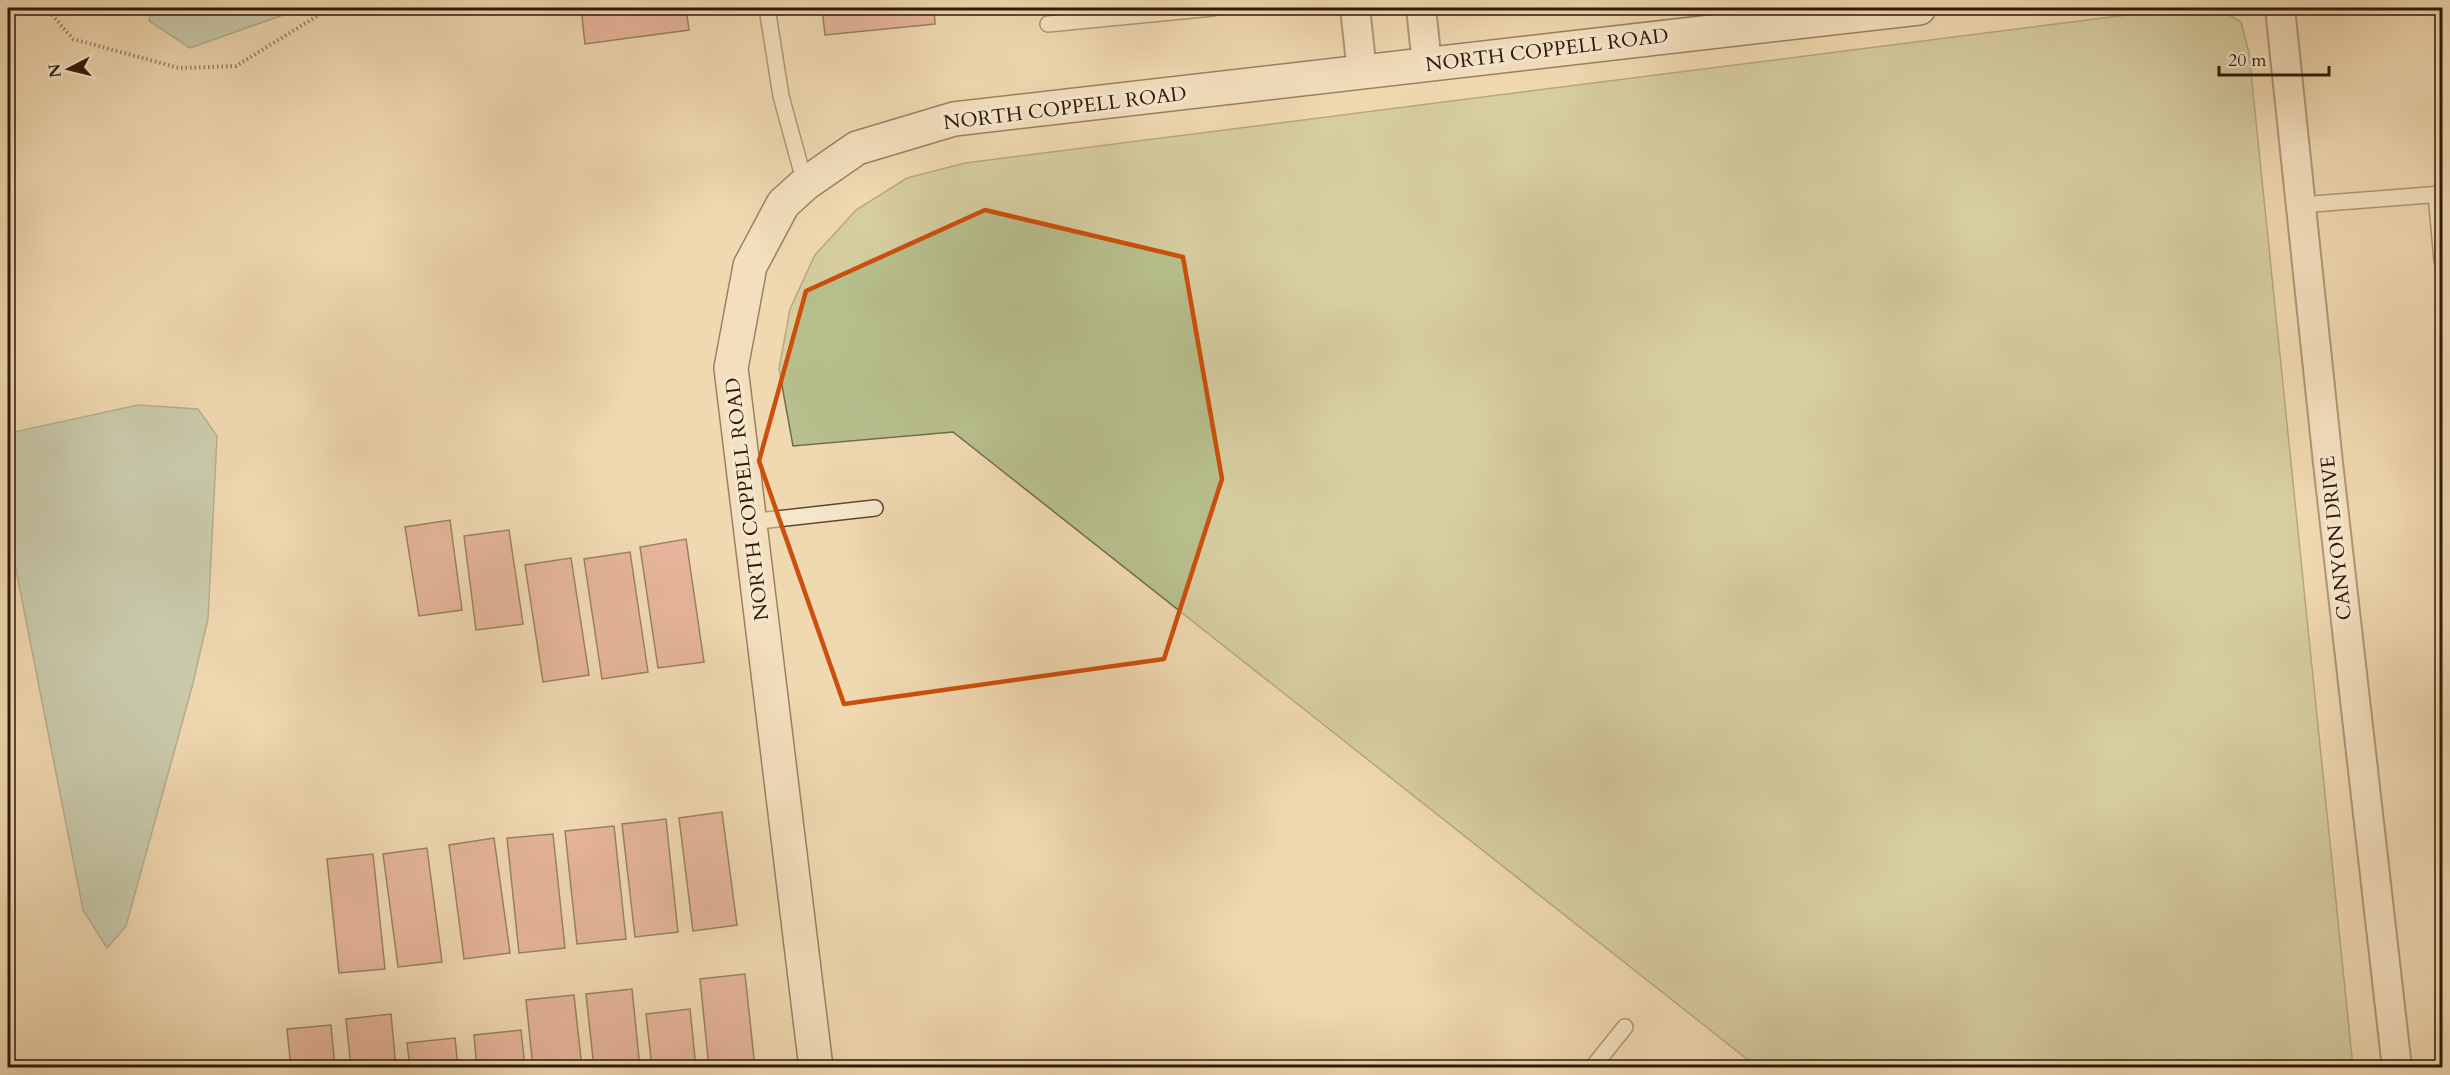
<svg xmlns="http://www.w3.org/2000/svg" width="2450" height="1075" viewBox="0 0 2450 1075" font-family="Cardo,serif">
<rect width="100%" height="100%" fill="#f0d8b0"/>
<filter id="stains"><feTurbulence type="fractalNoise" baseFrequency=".00333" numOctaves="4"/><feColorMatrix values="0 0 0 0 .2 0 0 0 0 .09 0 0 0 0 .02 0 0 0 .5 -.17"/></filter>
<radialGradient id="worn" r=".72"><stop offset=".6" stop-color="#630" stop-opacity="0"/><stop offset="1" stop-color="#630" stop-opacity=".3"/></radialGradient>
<!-- green -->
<polygon fill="#b7bf8d" stroke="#726c49" stroke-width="1.5" points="2182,8 2218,8 2241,22 2249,53 2353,1067 1757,1067 953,432 793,446 779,369 790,309 815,255 856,210 907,178 965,163"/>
<!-- water -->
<g fill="#9bbba6" stroke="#6f7a66" stroke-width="1.5">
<polygon points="151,8 303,8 190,48 149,21"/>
<polygon points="138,405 198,409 217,436 208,619 192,687 126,926 107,948 83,910 8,529 8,477 14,432"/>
</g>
<!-- building -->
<g fill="#da8b82" stroke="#2d1905" stroke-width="1.5">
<polygon points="581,8 686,8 689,30 585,44"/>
<polygon points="822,8 934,8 935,24 825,35"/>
<polygon points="450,520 462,610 419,616 405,527"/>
<polygon points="509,530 523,624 476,630 464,536"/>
<polygon points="686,539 704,662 658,668 640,547"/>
<polygon points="630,552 648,672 602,679 584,559"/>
<polygon points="571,558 589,675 543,682 525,565"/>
<polygon points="722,812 737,925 693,931 679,818"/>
<polygon points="666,819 678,932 635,937 622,824"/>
<polygon points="614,826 626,939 577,944 565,831"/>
<polygon points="553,834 565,948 519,953 507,838"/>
<polygon points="494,838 510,953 464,959 449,845"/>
<polygon points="427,848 442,962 398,967 383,854"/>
<polygon points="373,854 385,969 339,973 327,859"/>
<polygon points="745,974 755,1068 709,1068 700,979"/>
<polygon points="632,989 640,1068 594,1068 586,994"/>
<polygon points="574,995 582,1068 533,1068 526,1000"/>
<polygon points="690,1009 696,1068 652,1068 646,1014"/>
<polygon points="391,1014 396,1068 351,1068 346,1019"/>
<polygon points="331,1025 335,1068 291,1068 287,1029"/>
<polygon points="521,1030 525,1068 477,1068 474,1035"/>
<polygon points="455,1038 458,1068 410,1068 407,1043"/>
</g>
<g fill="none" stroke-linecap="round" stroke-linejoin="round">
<defs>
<g id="lane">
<polyline points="767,8 781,96 805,184"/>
<polyline points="1048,24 1213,8"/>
<polyline points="2436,194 2442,260"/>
<polyline points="2300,205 2442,194"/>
<polyline points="750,522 875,508"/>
<polyline points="1592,1068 1625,1027"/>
</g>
<g id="street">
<polyline points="1355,8 1362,72"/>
<polyline points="1421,8 1427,64"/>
<polyline points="2280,8 2328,463 2397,1068"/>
</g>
<polyline id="secondary" points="816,1068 731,368 750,266 783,204 805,184 857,148 954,119 1919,8"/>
</defs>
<!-- lane casing -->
<use href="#lane" stroke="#5e4930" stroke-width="18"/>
<!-- street casing -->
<use href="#street" stroke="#5e4930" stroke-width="32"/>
<!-- secondary casing -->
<use href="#secondary" stroke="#2d1905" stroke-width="36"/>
<!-- path -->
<polyline stroke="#2d1905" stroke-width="4" stroke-dasharray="1.5 3" stroke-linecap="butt" points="46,8 73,39 179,68 236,66 330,8"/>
<!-- lane -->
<use href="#lane" stroke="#f5e6cc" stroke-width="15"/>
<!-- street -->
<use href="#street" stroke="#f5e6cc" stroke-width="28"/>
<!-- secondary -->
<use href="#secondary" stroke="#f5e6cc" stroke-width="33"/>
</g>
<!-- marked area -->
<path d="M0 0H2450V1075H0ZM985,210L1183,257L1222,479L1164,659L844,704L759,461L806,291Z" fill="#f0d8b0" fill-opacity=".55" fill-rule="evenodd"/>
<path fill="none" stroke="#cc4f0b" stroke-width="4.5" stroke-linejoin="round" d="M985,210L1183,257L1222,479L1164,659L844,704L759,461L806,291Z"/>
<g text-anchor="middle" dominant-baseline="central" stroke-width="6" stroke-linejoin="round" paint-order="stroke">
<!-- street labels -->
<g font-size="20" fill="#2d1905" stroke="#f5e6cc">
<text transform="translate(1547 50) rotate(-7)">NORTH COPPELL ROAD</text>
<text transform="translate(1065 108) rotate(-7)">NORTH COPPELL ROAD</text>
<text transform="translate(747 499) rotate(-97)">NORTH COPPELL ROAD</text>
<text transform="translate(2336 538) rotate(-96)">CANYON DRIVE</text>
</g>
</g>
<!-- margin -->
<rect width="2450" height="1075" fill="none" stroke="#f0d8b0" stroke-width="30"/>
<rect x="9" y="9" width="2432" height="1057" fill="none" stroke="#2d1905" stroke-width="3"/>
<rect x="15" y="15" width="2420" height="1045" fill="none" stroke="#2d1905" stroke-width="1.5"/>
<!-- north arrow -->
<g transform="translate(69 69) rotate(263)" stroke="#f5e6cc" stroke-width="4.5" paint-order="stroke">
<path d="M0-4.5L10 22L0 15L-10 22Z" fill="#2d1905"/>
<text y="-9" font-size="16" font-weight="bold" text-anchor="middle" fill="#2d1905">N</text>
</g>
<!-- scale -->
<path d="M2219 66v9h110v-9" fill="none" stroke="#2d1905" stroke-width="3"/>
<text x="2228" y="66" font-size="18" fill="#2d1905" stroke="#f5e6cc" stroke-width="4.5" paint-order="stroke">20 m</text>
<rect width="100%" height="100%" filter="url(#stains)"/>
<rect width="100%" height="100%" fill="url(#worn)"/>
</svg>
